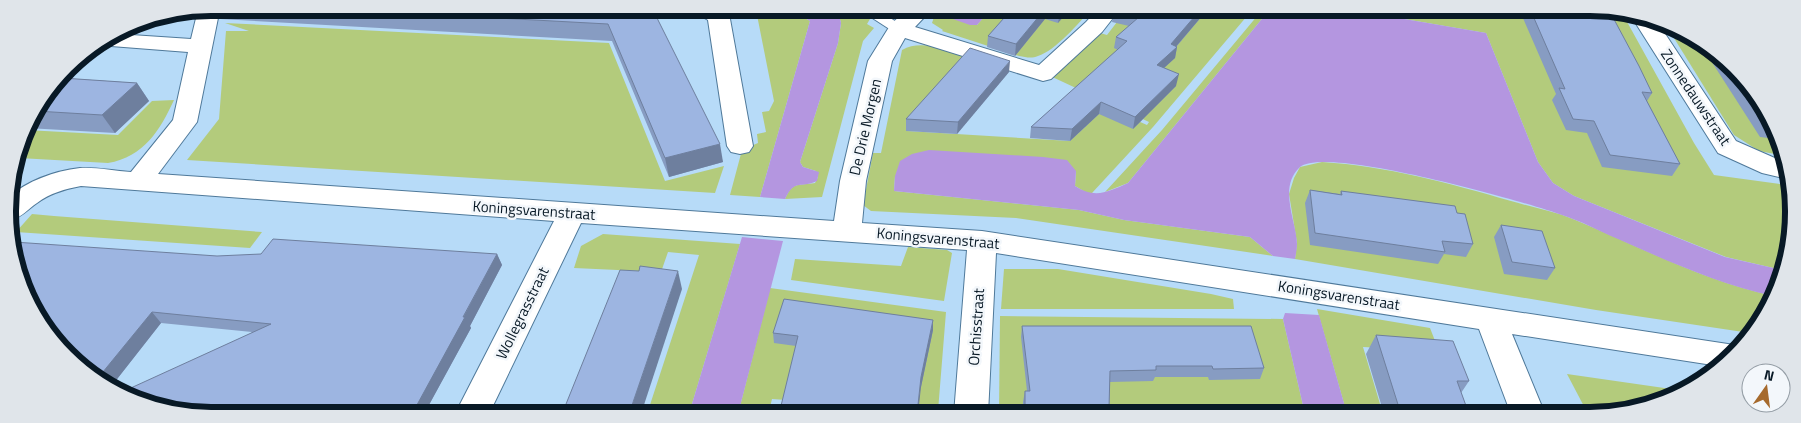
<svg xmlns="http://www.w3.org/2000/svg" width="1801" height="423" viewBox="0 0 1801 423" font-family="'Titillium Web',sans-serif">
<rect width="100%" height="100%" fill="#b7dbf8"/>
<!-- green -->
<g fill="#b3cb7c">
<polygon points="753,8 788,8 810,21 760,197 730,195 742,150 758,143 757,134 766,132 762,112 769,111 774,101 757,15"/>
<path d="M831,8H848L870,19L867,24L874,28L863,41L822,197L785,199C793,181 797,186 815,183L818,177L816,171L803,167L800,162L838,43L841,23L838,12Z"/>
<path d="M946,8H956L949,16L977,25L992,8L1091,9C1080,22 1055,51 1038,56C1031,59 1026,57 1019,56L942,31L943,30L932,23L934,17Z"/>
<path d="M1127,9H1253L1153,127L1092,193H1087L1075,186L1076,171L895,176L894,191L1079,210L1124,220L1250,237L1273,256L1016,218L871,211L863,205L873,153H881L902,50C923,38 950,52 971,58L907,131L1070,141L1106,107L1147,125L1149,122L1048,75L1100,33L1107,35Z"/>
<polygon points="1263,9 1270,9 1128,183 1105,192 1162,130"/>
<polygon points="1346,9 1616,9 1628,13 1626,20 1694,143 1714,175 1788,185 1792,238 1782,270 1726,257 1574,196 1553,183 1538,162 1486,33"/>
<polygon points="225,23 609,43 665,181 724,166 715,193 187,160 219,119 226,31 249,31"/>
<polygon points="1670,28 1692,35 1752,88 1785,156 1759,151 1734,135 1669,30"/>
<path d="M174,100C160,130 144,157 108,163L19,158L26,130L118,135L152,101Z"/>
<path d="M1322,162C1386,166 1449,183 1511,201C1531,207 1553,211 1573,219C1639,246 1703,281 1774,296L1772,302L1750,333L1596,310L1295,259L1297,243L1289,194L1294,178L1300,167Z"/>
<polygon points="32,214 54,216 262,232 250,248 16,232"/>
<polygon points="603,234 740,244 689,414 647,414 699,255 668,252 661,272 574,268 581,246"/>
<polygon points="908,247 947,250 952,253 944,301 791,280 795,259 901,266"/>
<polygon points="1004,269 1058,269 1211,294 1233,299 1234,309 1001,309"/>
<polygon points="770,288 946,312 938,411 772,399 770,407 849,414 738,414"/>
<polygon points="1317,309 1430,328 1439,351 1363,347 1383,414 1347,414"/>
<polygon points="1000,316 1283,319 1305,414 999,414"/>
<polygon points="1567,374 1685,391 1679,395 1616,414 1588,414"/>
</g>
<!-- water -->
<g fill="#b496e0">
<path d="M788,8H831L838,11L841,23L838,43L800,162L803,167L819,172L817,181C800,189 795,178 785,199L760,197L810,21Z"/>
<polygon points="956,8 992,8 977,25 970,25 950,18 949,16"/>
<path d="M1270,9H1346L1486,33L1538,162L1553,183L1574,196L1725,257L1782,270L1774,296C1720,285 1668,261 1618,239C1599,231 1581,221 1562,215C1526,202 1326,145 1300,167C1278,187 1296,220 1297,244C1297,248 1296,254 1295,259L1273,256L1250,237L1124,220L1079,210L894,191L895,176L900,161L912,154L929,150L1043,157L1067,160L1076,171L1075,186C1095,199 1108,192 1128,183Z"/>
<polygon points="742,237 783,241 738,414 689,414"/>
<polygon points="1285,313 1319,315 1347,414 1305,414 1283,319"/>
</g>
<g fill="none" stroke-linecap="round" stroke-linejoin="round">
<defs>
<polygon id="service" points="857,8 875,8 907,29 904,32 894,32"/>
<g id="minor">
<path d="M212,8H220L197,122L158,174L834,221L840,181L868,61L891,24L909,8H933L915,27L1039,65L1086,22L1098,9H1120L1102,32L1051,79L1043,81L905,38L892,61L866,181L862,223L982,231L1741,346L1734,356L1719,366L1512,334L1545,414H1511L1479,329L996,253L988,414H954L967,250L581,223L489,414H455L554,221L81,186C65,189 50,193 37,203C28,209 22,217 11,220L8,197C28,181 54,171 80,168C96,167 114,171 131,172L173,120L188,52L98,45L116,34L191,39L198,10Z"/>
<polygon points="693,8 721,8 730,19 753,146 749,152 740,154 731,152 727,146 708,20 696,13"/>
<polygon points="1635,16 1658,23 1736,141 1777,159 1787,161 1788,179 1762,173 1718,153 1633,19"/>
</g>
</defs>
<!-- service casing -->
<use href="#service" stroke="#4f799a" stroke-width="2"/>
<!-- minor casing -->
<use href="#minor" stroke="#4f799a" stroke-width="2"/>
<!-- service -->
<use href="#service" fill="#fff" fill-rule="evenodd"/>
<!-- minor -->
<use href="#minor" fill="#fff" fill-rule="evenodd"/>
</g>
<!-- wall -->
<g fill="#879cc2">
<polygon points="213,8 652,8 723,162 669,177 612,41 220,19"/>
<polygon points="1012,9 1096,9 1090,15 1070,9 1058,23 1045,19 1015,56 987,47 988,36"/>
<polygon points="1208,9 1177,46 1177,47 1175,58 1164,68 1176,86 1133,129 1099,114 1070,141 1030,138 1031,127 1118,50 1114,48 1116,37 1129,26 1112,22 1114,10"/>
<polygon points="1519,9 1605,9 1652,93 1647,101 1680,164 1672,176 1602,167 1587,133 1566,130 1552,100 1556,94"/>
<polygon points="1699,42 1752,88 1777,139 1760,137"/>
<polygon points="1009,72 957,134 906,131 906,119"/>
<polygon points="62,78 137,83 149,101 115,133 27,128 29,121"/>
<polygon points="1310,190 1340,194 1341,191 1457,213 1473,244 1466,257 1444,254 1438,264 1310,245 1305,203"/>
<polygon points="1501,225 1555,268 1547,280 1504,274 1494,237"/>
<polygon points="497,254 502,265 470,326 471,328 424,414 185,414 252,332 161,323 110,388 50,336 217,256"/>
<polygon points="1022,326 1264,368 1260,379 1209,380 1208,377 1155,377 1153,381 1110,382 1109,408 1163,414 1023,414 1023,402 1025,391 1027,391 1021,337"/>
<polygon points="933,330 921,387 796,346 774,343 773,333"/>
<polygon points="1376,335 1469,381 1461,393 1469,414 1384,414 1366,354"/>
</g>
<!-- shaded-wall -->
<g fill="#6e7f9e">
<polygon points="1045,9 1045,19 1015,56 1016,44"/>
<polygon points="1062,9 1070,9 1058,23 1060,12"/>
<polygon points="1091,9 1096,9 1090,15"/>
<polygon points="1201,9 1208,9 1173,50 1177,47 1175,58 1154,77 1157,65 1171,44"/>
<polygon points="1010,61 1009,72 957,134 958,122"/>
<polygon points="1179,74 1176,86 1133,129 1135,117"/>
<polygon points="137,83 149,101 115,133 102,115"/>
<polygon points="1101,102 1099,114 1070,141 1072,129"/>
<polygon points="720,144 723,162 669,177 665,158"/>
<polygon points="497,254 502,265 470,326 471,328 424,414 412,414"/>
<polygon points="678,271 682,289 641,414 629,414"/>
<polygon points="152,312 161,323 110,388 98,378"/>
<polygon points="933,320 933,330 921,387 918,414 917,414 921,377"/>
</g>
<!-- building -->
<g fill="#9db5e1" stroke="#6e7f9e">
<polygon points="313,8 652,8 720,144 665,158 608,24"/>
<polygon points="1012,9 1045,9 1016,44 988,36"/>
<polygon points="1049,9 1062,9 1060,12"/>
<polygon points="1116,9 1201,9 1171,44 1177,47 1157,65 1179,74 1135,117 1101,102 1072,129 1031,127 1127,41 1116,37 1139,17 1114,10"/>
<polygon points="1530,9 1609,10 1639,66 1652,93 1642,92 1680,164 1610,155 1594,121 1573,119 1559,88 1565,89"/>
<polygon points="970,48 1010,61 958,122 906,119"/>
<polygon points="1736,74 1752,88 1770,125"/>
<polygon points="62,78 137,83 102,115 36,111"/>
<polygon points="1310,190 1342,195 1341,191 1455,206 1457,213 1465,214 1473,244 1442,241 1445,252 1315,233"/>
<polygon points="1501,225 1542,231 1555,268 1512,262"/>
<polygon points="273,239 497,254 463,317 465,317 412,414 185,414 122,392 271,324 152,312 98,378 50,336 18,277 14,242 217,256 261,254"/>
<polygon points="640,266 678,271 629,414 562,414 620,270 639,271"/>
<polygon points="784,299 933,320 921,377 917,414 779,414 798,336 773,333"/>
<polygon points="1022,326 1251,326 1264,368 1213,369 1212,366 1156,366 1156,370 1110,371 1109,408 1162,411 1163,414 1025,414 1025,391 1030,391"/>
<polygon points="1376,335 1453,341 1469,381 1457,381 1469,414 1401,414"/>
</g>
<g text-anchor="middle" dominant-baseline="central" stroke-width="5" stroke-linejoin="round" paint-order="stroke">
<!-- street labels -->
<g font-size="15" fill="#081926" stroke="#f3f7fb">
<text transform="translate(1696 97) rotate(56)">Zonnedauwstraat</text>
<text transform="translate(865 127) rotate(-77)">De Drie Morgen</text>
<text transform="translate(534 210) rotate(4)">Koningsvarenstraat</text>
<text transform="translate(938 238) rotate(5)">Koningsvarenstraat</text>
<text transform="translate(1339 295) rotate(9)">Koningsvarenstraat</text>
<text transform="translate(522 313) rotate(-64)">Wollegrasstraat</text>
<text transform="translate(976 327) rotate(-86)">Orchisstraat</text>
</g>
</g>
<!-- crop -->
<path d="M0 0H1801V423H0ZM211 16H1590A195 195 0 0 1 1785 211V212A195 195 0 0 1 1590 407H211A195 195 0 0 1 16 212V211A195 195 0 0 1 211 16Z" fill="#e0e5ea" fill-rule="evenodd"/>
<path fill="none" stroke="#081926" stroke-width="6" d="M211 16H1590A195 195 0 0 1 1785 211V212A195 195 0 0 1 1590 407H211A195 195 0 0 1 16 212V211A195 195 0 0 1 211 16Z"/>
<!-- north arrow -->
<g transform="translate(1766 388) rotate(14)"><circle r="24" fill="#f3f7fb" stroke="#959ea6"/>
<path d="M0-4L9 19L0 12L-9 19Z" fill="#a66a2d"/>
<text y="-8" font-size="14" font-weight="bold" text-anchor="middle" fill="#081926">N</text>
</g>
</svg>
